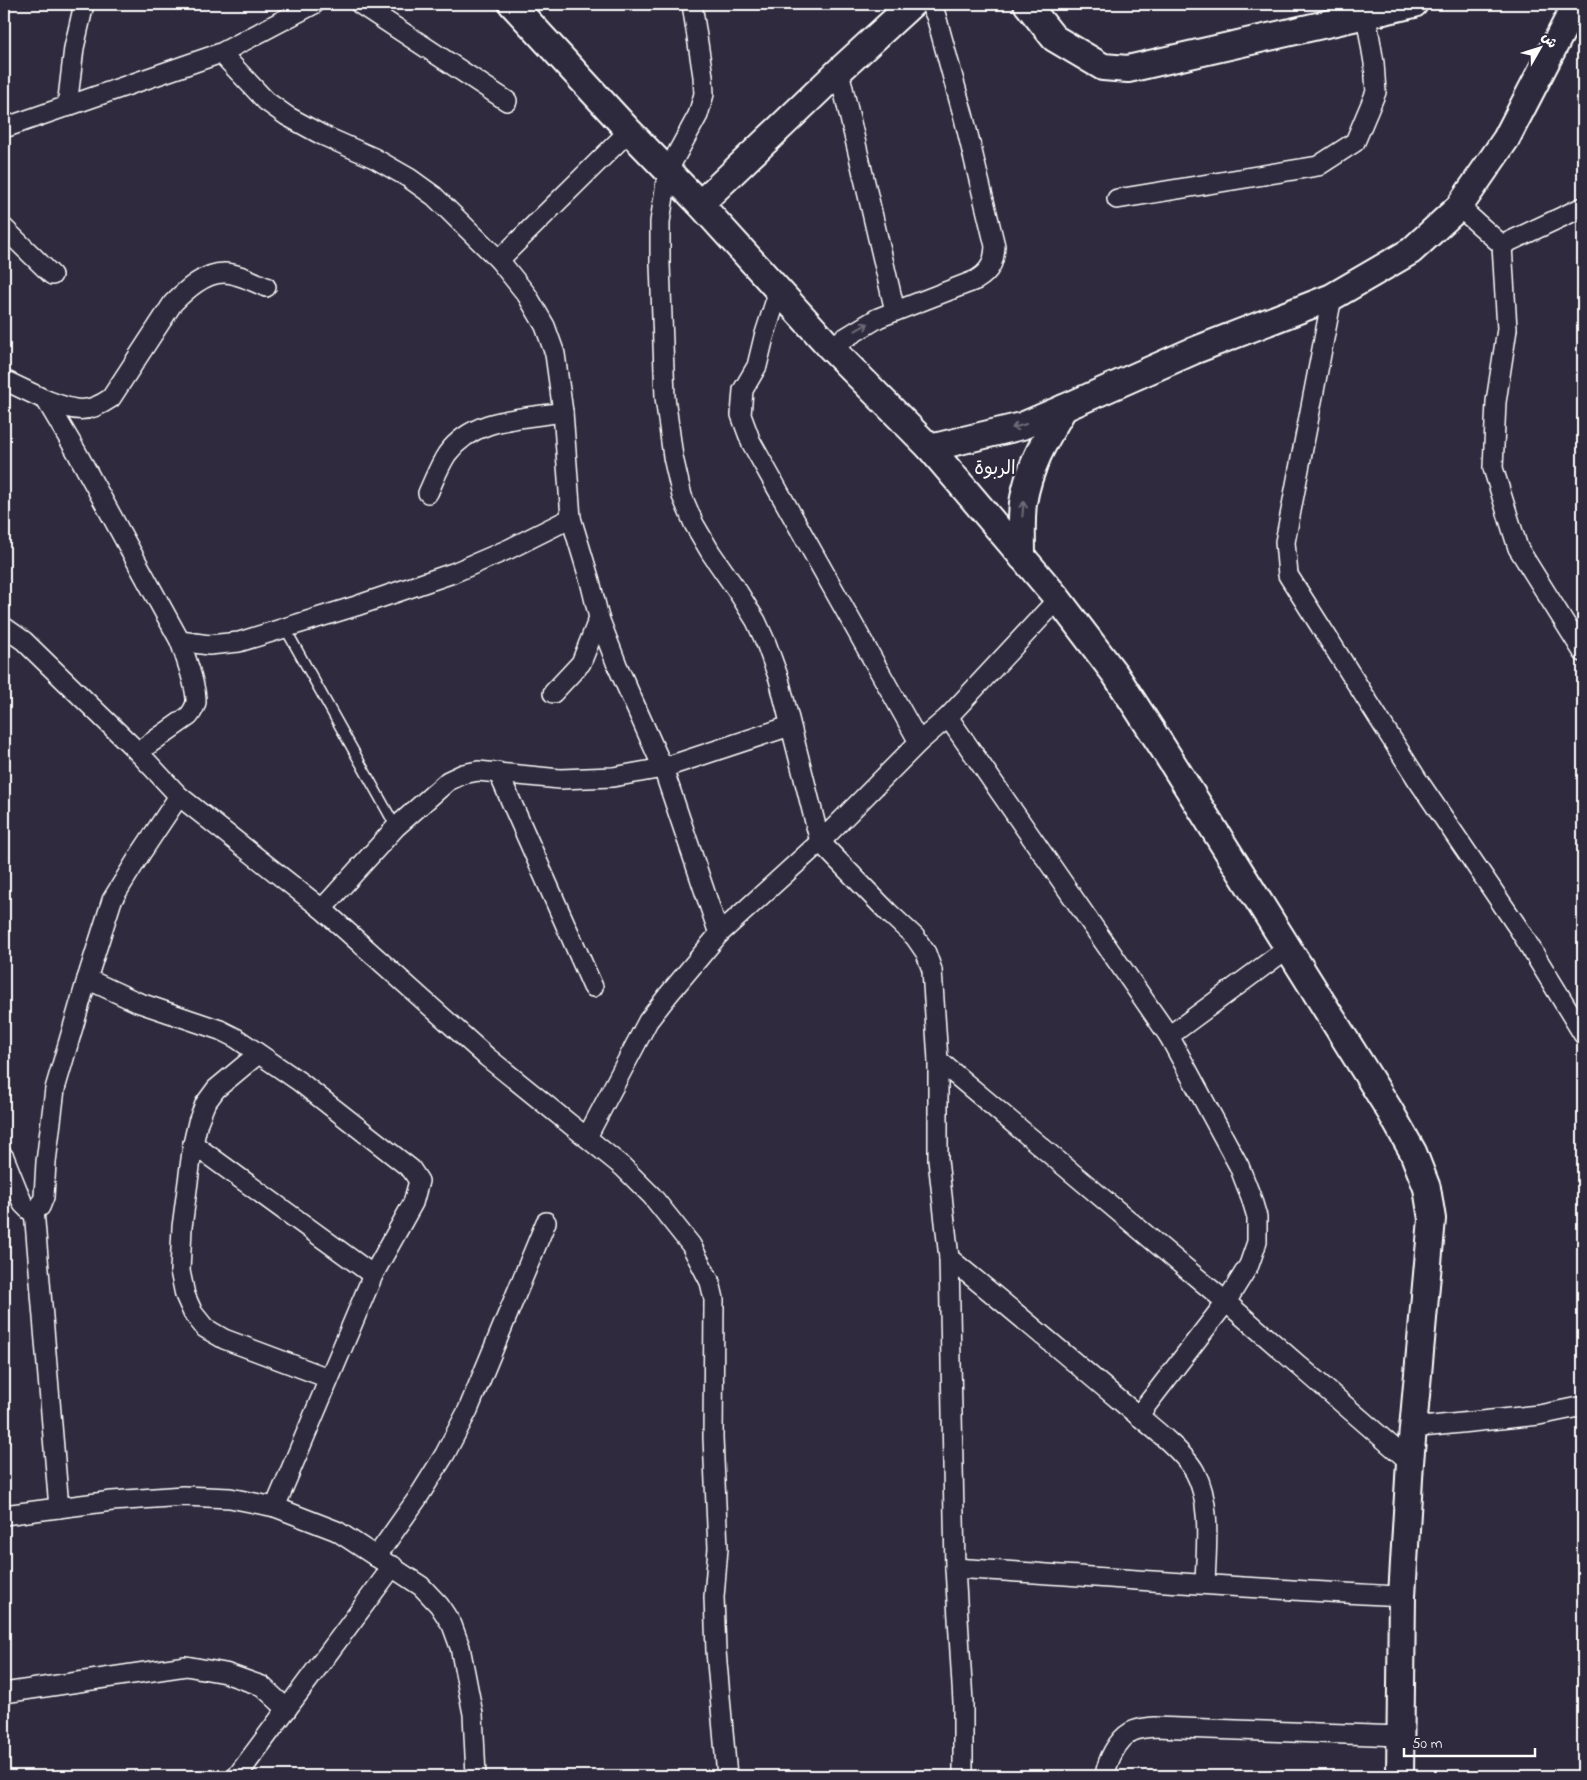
<svg xmlns="http://www.w3.org/2000/svg" width="1587" height="1780" viewBox="0 0 1587 1780" font-family="'Indie Flower','Playpen Sans Arabic',sans-serif">
<rect width="100%" height="100%" fill="#2f2a3d"/>
<filter id="ink" filterUnits="userSpaceOnUse"><feTurbulence type="fractalNoise" baseFrequency=".02" numOctaves="2"/><feDisplacementMap in="SourceGraphic" scale="10" xChannelSelector="R" yChannelSelector="G"/><feConvolveMatrix kernelMatrix="1 2 1 2 8 2 1 2 1" color-interpolation-filters="sRGB"/></filter>
<g filter="url(#ink)">
<g fill="none" stroke-linecap="round" stroke-linejoin="round">
<defs>
<polyline id="lane" points="285,628 396,827"/>
<g id="street">
<polyline points="360,4 507,101"/>
<polyline points="692,4 703,76 704,94 698,115 668,170 660,222 660,264 665,397 673,457 682,496 694,524 711,553 738,592 756,621 766,643 779,679 820,842 888,912 915,937 926,953 932,970 938,1060 938,1160 949,1258 955,1568 963,1702 963,1776"/>
<polyline points="221,53 266,101 287,116 322,135 374,158 409,178 434,196 499,260 527,295 545,326 555,354 563,412 571,518 590,581 599,618 581,663 553,693"/>
<polyline points="839,71 895,311"/>
<polyline points="67,107 74,48 84,4"/>
<polyline points="4,128 221,53 314,4"/>
<polyline points="1117,199 1318,166 1355,142 1376,92 1374,63 1366,15"/>
<polyline points="1459,207 1502,245 1507,329 1496,402 1493,468 1518,548 1583,652"/>
<polyline points="4,228 52,275"/>
<polyline points="1502,245 1583,207"/>
<polyline points="499,260 629,131"/>
<polyline points="779,290 764,337 757,366 743,390 741,415 751,442 919,742"/>
<polyline points="1332,297 1285,542 1288,575 1417,779 1519,929 1583,1034"/>
<path d="M830,347L878,318L976,280C991,271 994,262 995,246L964,118L936,16L930,4"/>
<polyline points="4,380 46,400 76,451 180,641 209,645 239,642 356,606 453,573 509,549 571,518"/>
<path d="M46,400C73,410 85,416 111,398L173,303C186,290 204,273 224,273C237,273 254,282 266,287"/>
<path d="M428,493C434,480 439,466 447,454C474,417 521,419 563,412"/>
<polyline points="599,618 617,665 663,768 719,934"/>
<polyline points="4,627 24,641 138,752 179,796 322,909 487,1057 623,1167 652,1196 691,1245 710,1282 714,1299 713,1438 718,1548 714,1597 716,1651 727,1776"/>
<polyline points="948,717 1169,1036"/>
<path d="M138,752L189,716C192,712 195,708 196,702C197,688 185,656 180,641"/>
<polyline points="498,772 593,987"/>
<polyline points="179,796 141,853 112,900 87,979 137,1002 220,1030 236,1038 300,1082 411,1169 419,1181 413,1203 373,1275 275,1507"/>
<polyline points="322,909 396,827 448,781 463,774 478,771 560,779 613,777 663,768 790,726"/>
<polyline points="258,1054 216,1089 205,1104 198,1122 193,1144 182,1227 180,1271 185,1295 193,1313 205,1328 224,1339 328,1378"/>
<polyline points="938,1060 1226,1302 1410,1462"/>
<polyline points="587,1137 648,1021 669,994 719,934 820,842 919,742 948,717 1058,599"/>
<polyline points="193,1144 373,1275"/>
<polyline points="4,1157 23,1204 29,1210 34,1210 40,1207 44,1197 46,1162 55,1089 87,979"/>
<polyline points="34,1210 59,1508"/>
<path d="M949,1258C1008,1306 1066,1355 1124,1404C1143,1420 1183,1450 1195,1472C1212,1503 1206,1549 1205,1584"/>
<polyline points="1138,1416 1226,1302 1249,1265 1257,1242 1257,1217 1251,1197 1239,1166 1169,1036 1288,948"/>
<polyline points="1412,1428 1539,1415 1583,1406"/>
<polyline points="4,1515 112,1501 183,1496 230,1498 275,1507 337,1531 421,1586 439,1605 452,1625 460,1647 473,1714 476,1776"/>
<polyline points="376,1557 417,1499 445,1454 468,1410 546,1222"/>
<path d="M955,1568C1104,1577 1253,1589 1402,1596"/>
<polyline points="4,1693 186,1666 225,1673 262,1686 287,1709"/>
<polyline points="237,1776 393,1566"/>
<path d="M1105,1776C1107,1761 1117,1740 1131,1732C1138,1728 1146,1728 1154,1727L1400,1736"/>
</g>
<g id="secondary">
<polyline points="512,4 629,131 700,204 830,347 930,448 1058,599 1115,674 1163,748 1390,1111 1413,1152 1427,1188 1432,1219 1410,1462 1402,1596 1400,1776"/>
<polyline points="1027,4 1054,38 1103,67 1128,69 1414,4"/>
<polyline points="700,204 839,71 912,4"/>
<polyline points="930,448 1022,426 1064,408 1193,351 1332,297 1411,251 1459,207 1506,139 1576,4"/>
<path d="M1022,557C1022,540 1021,521 1023,503C1029,466 1045,440 1064,408"/>
</g>
</defs>
<!-- lane casing -->
<use href="#lane" stroke="#fff" stroke-width="12"/>
<!-- street casing -->
<use href="#street" stroke="#fff" stroke-width="22"/>
<!-- secondary casing -->
<use href="#secondary" stroke="#fff" stroke-width="30"/>
<!-- lane -->
<use href="#lane" stroke="#2f2a3d" stroke-width="9"/>
<!-- street -->
<use href="#street" stroke="#2f2a3d" stroke-width="19"/>
<!-- secondary -->
<use href="#secondary" stroke="#2f2a3d" stroke-width="26"/>
</g>
<!-- one-way arrows -->
<defs><path id="oneway-shaft" d="M-6 0H5M1.5-3L5.5 0L1.5 3" fill="none" stroke-width="1.6" stroke-linecap="round" stroke-linejoin="round" transform="scale(1.25)"/></defs>
<g stroke="#6d6a77">
<use href="#oneway-shaft" transform="translate(862 327) rotate(-29)"/>
<use href="#oneway-shaft" transform="translate(1019 426) rotate(164)"/>
<use href="#oneway-shaft" transform="translate(1023 509) rotate(-85)"/>
</g>
</g>
<g text-anchor="middle" dominant-baseline="central" stroke-width="5" stroke-linejoin="round" paint-order="stroke">
<!-- neighbourhood labels -->
<g font-size="19" fill="#fff" stroke="#2f2a3d">
<text x="995" y="469">الربوة</text>
</g>
</g>
<!-- margin -->
<rect width="1587" height="1780" fill="none" stroke="#2f2a3d" stroke-width="20"/>
<rect x="10" y="10" width="1567" height="1760" fill="none" stroke="#fff" stroke-width="2" filter="url(#ink)"/>
<!-- north arrow -->
<g transform="translate(1540 48) rotate(51)" stroke="#2f2a3d" stroke-width="4" paint-order="stroke">
<path d="M0-4L9 19L0 12L-9 19Z" fill="#ffffff"/>
<text y="-8" font-size="14" font-weight="bold" text-anchor="middle" fill="#ffffff">ش</text>
</g>
<!-- scale -->
<path d="M1404 1748v8h131v-8" fill="none" stroke="#ffffff" stroke-width="2.5"/>
<text x="1412" y="1748" font-size="15" fill="#ffffff" stroke="#2f2a3d" stroke-width="4" paint-order="stroke">50 m</text>
</svg>
